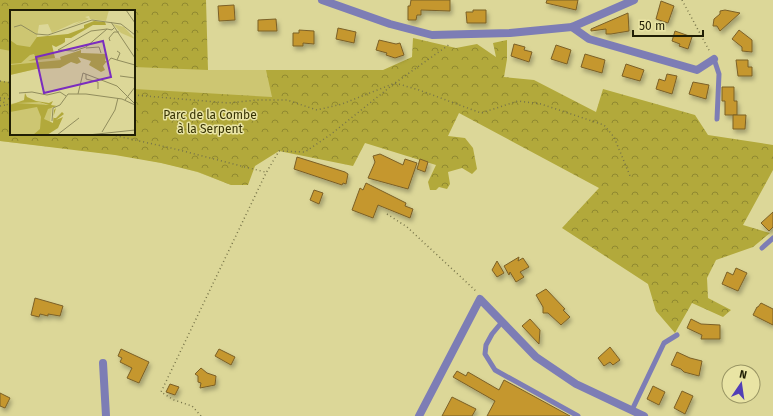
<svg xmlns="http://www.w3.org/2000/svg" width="773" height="416" viewBox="0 0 773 416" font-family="'Fira Sans',sans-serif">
<defs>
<pattern id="forest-crowns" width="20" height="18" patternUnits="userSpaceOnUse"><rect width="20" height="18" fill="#b2a93b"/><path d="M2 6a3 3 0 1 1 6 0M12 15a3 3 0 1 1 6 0" fill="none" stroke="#908930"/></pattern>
<filter id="shadow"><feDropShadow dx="2" dy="3.5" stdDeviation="2" flood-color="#0004"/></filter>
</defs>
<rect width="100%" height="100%" fill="#dcd798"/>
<!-- green -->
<path fill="#cdc672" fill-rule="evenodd" d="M0,0H195L208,70H266L292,92L231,185C220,181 209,176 197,172C133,153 66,149 0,141ZM11,11H134V134H11Z"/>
<!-- forest -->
<g fill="url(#forest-crowns)">
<polygon points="0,0 206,0 208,70 134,67 134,11 11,11 11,51 0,49"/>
<polygon points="413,38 456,48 477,44 496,57 493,43 507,40 507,59 504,77 534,80 596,112 603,89 695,115 708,135 773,145 773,170 743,225 770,233 753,247 716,260 707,278 708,298 731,310 723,317 692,303 675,333 656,311 648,284 562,228 599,188 459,113 448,136 465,138 473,148 477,169 472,174 462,168 448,172 450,184 447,189 439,187 436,190 430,190 428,182 436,165 365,143 353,166 279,151 255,166 248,185 231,185 198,172 161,163 115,155 0,141 0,81 11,82 11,134 134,134 134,89 272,97 266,70 383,70 412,57"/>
</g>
<!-- building -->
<g fill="#c5972e" stroke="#7b6027" filter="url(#shadow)">
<polygon points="411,0 450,0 450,11 421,10 421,15 417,15 416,20 408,20 408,6 410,6"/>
<polygon points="547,0 578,0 576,10 546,3"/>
<polygon points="661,1 674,6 668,23 656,19"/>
<polygon points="234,5 235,20 219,21 218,6"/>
<polygon points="473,10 486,10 486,23 467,23 466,12 473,12"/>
<polygon points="725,10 740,13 720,31 717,26 713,26 714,19 720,14 720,11"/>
<polygon points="628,13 629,31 611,34 606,34 606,29 591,31 591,29"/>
<polygon points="276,19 277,31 258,31 258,20"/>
<polygon points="338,28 356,32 354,43 336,39"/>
<polygon points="299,30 314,31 314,44 303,43 303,46 293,46 293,33 299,33"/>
<polygon points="739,30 752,40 752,52 742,51 742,47 732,39"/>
<polygon points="675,31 692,37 688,49 679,46 680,44 672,41"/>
<polygon points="379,40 396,44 400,43 404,55 395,58 386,55 387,53 376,50"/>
<polygon points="514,44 525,47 524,50 532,52 529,62 511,56"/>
<polygon points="556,45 571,50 567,64 551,59"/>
<polygon points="585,54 605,60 602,73 581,67"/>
<polygon points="736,60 748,60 748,67 752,67 752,76 738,76"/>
<polygon points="626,64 644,70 640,81 622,76"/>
<polygon points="667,74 677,76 672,94 656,89 659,79 665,81"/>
<polygon points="693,82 709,85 706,99 689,94"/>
<polygon points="722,87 734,87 734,101 737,101 737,115 725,115 725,101 722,101"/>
<polygon points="733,115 746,115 745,129 733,129"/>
<polygon points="380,154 403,165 405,159 417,163 408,189 368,178 375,162 373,156"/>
<polygon points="297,157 345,172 348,174 346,184 343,183 342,185 294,169"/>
<polygon points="420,159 428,162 425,172 417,169"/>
<polygon points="366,183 406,203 405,206 413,209 410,218 378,205 373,218 352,210 360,188 363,190"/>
<polygon points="314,190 323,193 319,204 310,200"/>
<polygon points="773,212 773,227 769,231 761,223"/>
<polygon points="519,257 518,261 523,258 529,267 520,272 524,277 516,282 510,272 509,275 504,266"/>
<polygon points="497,261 504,273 497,277 492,270"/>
<polygon points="736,268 747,273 738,291 722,284 727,272 733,275"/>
<polygon points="546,289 565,309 563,310 570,317 561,325 548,313 543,313 543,307 536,295"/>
<polygon points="35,298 63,306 60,316 48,314 48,316 40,314 39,317 31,315"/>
<polygon points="761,303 773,309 773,325 753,315 757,307 758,307"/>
<polygon points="530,319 540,330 539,344 522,326"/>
<polygon points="691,319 701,324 720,325 720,339 701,339 702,335 687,328"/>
<polygon points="610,347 620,360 613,365 610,362 604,366 598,358"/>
<polygon points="121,349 149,362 139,383 127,378 132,368 120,362 122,358 118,356"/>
<polygon points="219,349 235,357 231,365 215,356"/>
<polygon points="677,352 690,358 702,361 699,376 684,372 681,369 671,365"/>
<polygon points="201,368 207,373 216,376 215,385 200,388 201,383 198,382 198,376 195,374"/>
<polygon points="457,371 466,376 468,372 499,390 504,380 570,416 487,416 495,401 453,377"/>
<polygon points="170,384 179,387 175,395 166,392"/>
<polygon points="653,386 665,392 659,405 647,399"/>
<polygon points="682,391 693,396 685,414 674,408"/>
<polygon points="0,393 10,398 5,408 0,406"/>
<polygon points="452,397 476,409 472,416 442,416"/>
</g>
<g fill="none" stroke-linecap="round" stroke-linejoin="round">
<!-- path -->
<g stroke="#777449" stroke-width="1.5" stroke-dasharray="1 3" stroke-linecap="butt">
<polyline points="682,0 710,52"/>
<polyline points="0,81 11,83"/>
<polyline points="134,95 228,103 257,100 287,100 317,110 342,104 395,83 419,90 481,113 518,101 541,104 604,125 614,137 630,176"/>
<polyline points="0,98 11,99"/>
<polyline points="0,100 11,107"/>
<polyline points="0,106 6,105"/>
<polyline points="108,134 171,148 265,172"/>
<polyline points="387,214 407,227 477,292"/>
<polyline points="201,416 192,406 174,400 161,392 266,173 279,151 305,152 330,135 395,83 450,44"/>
</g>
<!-- lane -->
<g stroke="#7d7db5" stroke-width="5">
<polyline points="714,59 719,74 717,119"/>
<polyline points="762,248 773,238"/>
<polyline points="502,322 492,334 486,345 485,354 495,370 578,416"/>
<polyline points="632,410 664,343 677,335"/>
</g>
<!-- street -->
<g stroke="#7d7db5" stroke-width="8">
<polyline points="322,0 390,24 432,35 510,33 572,27 634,0"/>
<polyline points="572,27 589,39 697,70 714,59"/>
<polyline points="103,363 106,416"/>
<polyline points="419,416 480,299 536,357 576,384 644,416"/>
</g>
</g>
<g text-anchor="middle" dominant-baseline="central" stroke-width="3" stroke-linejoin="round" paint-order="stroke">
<!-- park labels -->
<g font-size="12" fill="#363203" stroke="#e9e4a4">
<text x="210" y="115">Parc de la Combe<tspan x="210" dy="14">à la Serpent</tspan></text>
</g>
</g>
<!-- overview -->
<g transform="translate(10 10)">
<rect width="125" height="125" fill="#dcd798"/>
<path d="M0,0H99L96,11L80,9L79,6L75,7L79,9L61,16L71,11L64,13L42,23L38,14L29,15L27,27L40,37L45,48L53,49L50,58L26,59L0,65ZM103,14L114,17L125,29L111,23ZM14,91L29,92L42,97L40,113L37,121L33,125H0V94Z" fill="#cdc672"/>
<path d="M84,11L95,12L96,15H83L61,28H55V32L52,34L46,37L42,35L45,48L18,51L26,48L24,44L20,45L11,53L0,54V30L7,35L20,37L27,27L58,24L74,18V15ZM71,40V43L97,44L95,51H97L93,56L95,60L91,62L79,55L81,51L68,47L71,52L67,54L61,52L50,58L26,59L0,65V55L51,50L50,47ZM15,83L17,87L26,91L39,93L43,91L41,95L47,96L38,99L34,109L43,113L44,100L46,98L43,108H46L52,102L54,104L46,110L53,107L48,118L37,125H23L30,119L31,107L27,97L0,102V95L6,93L39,95L29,92L6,93L14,90Z" fill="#b2a93b"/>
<path fill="none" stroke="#918d5d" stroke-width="1" d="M116,0L125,13M101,12L125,48M4,17L11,15L26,24L38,25L82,10L111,14L125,25M97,19L81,21L48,40L64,41L76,37L97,19L102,20L104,18M100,31L99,28L104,22H109M76,38L89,37L91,43M107,41L110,43L107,50L125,55M97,53L101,48L107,50M76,64V69L88,72V79M110,66L125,68M9,83L22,82L37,85L50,82L56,86M68,84L73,63L107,76L125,94M115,90L125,77M42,111L43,98L50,95L58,84H76L112,89L125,95M92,122L105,100L108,88M47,125L69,108M78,125L125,120"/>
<path fill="#7b2cbf" fill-opacity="0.15" stroke="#7b2cbf" stroke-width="2" d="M93,31L101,67L34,83L26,47Z"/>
<rect width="125" height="125" fill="none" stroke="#201e05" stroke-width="2"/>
</g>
<!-- north arrow -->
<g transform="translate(741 384) rotate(13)"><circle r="19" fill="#e9e4a4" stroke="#999564"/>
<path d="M0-3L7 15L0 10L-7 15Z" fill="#523fb6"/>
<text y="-6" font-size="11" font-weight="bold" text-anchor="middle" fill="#201e05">N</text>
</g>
<!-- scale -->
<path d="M633 30v6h70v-6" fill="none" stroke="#201e05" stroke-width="2"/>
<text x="639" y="30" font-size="12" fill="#201e05" stroke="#e9e4a4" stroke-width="3" paint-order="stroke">50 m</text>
</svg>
